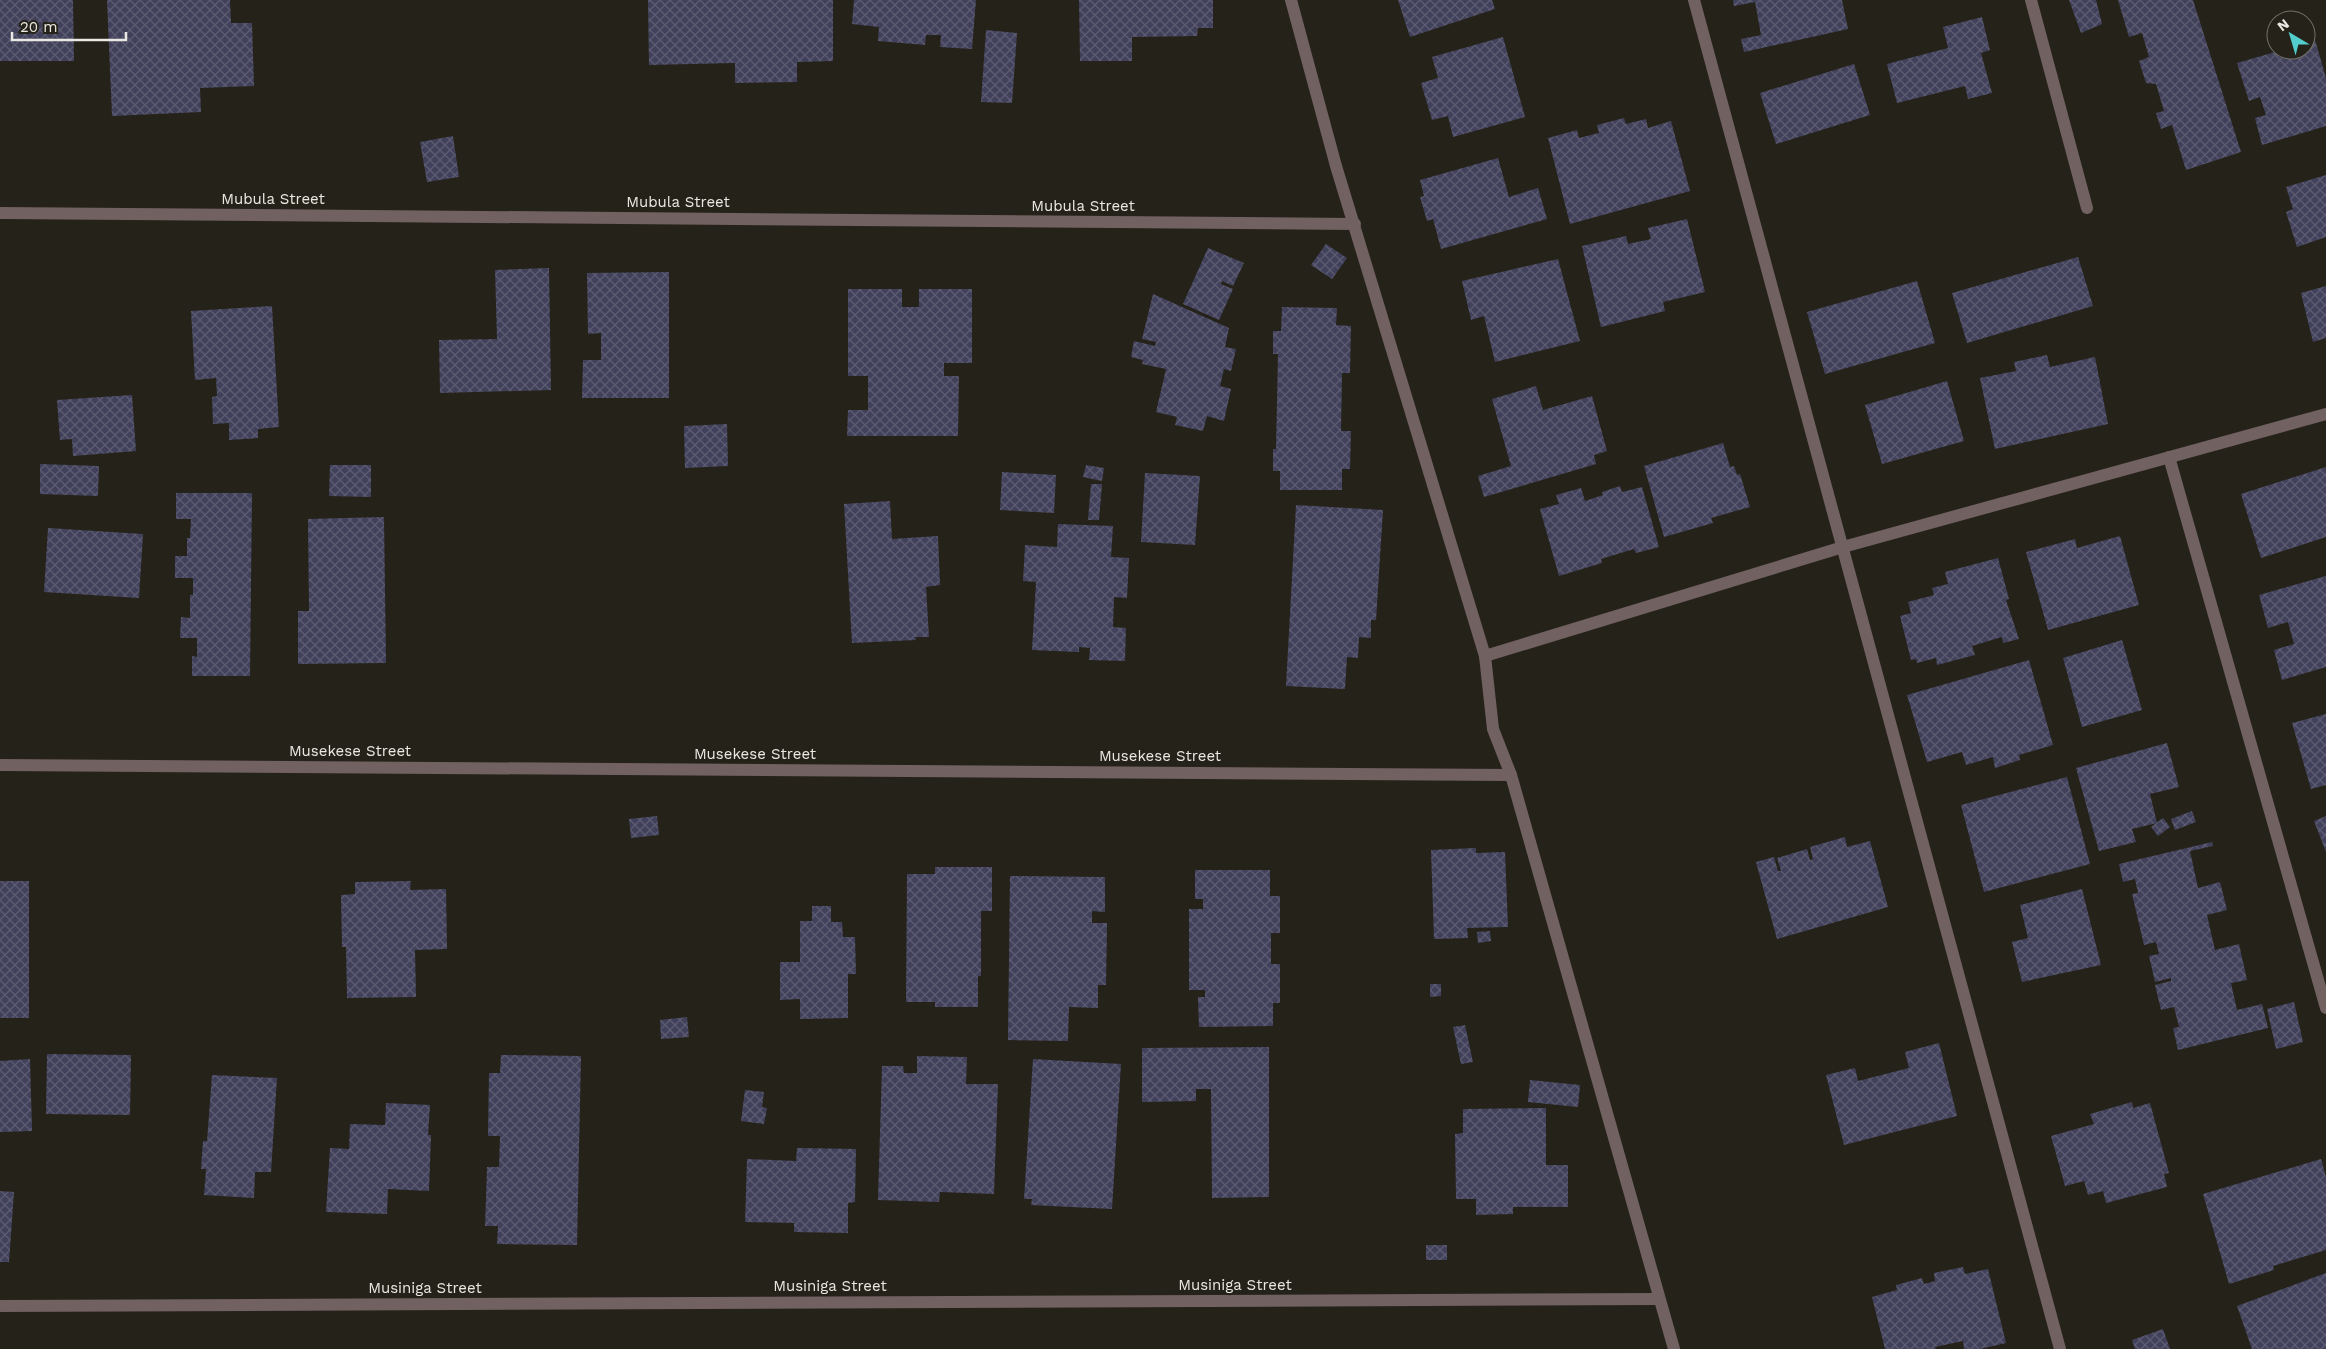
<svg xmlns="http://www.w3.org/2000/svg" width="2326" height="1349" viewBox="0 0 2326 1349" font-family="'Work Sans',sans-serif">
<defs>
<pattern id="building-cross-hatch" width="8" height="8" patternUnits="userSpaceOnUse" patternTransform="scale(1.25)"><rect width="8" height="8" fill="#41415b"/><path d="M0 0l8 8M0 8l8-8" fill="none" stroke="#5d5c72"/></pattern>
</defs>
<rect width="100%" height="100%" fill="#252219"/>
<!-- building -->
<g fill="url(#building-cross-hatch)">
<polygon points="0,0 73,0 74,61 0,61"/>
<polygon points="107,0 230,0 231,23 252,23 254,86 200,88 201,112 112,116"/>
<polygon points="648,0 833,0 833,61 797,62 797,82 735,83 735,63 649,65"/>
<polygon points="854,0 976,0 972,49 940,47 941,35 926,35 925,45 878,41 879,27 852,24"/>
<polygon points="1079,0 1213,0 1213,28 1198,28 1197,36 1132,37 1132,61 1080,61"/>
<polygon points="1398,0 1492,0 1495,9 1410,37"/>
<polygon points="1733,0 1842,0 1848,29 1744,52 1741,39 1761,35 1755,2 1734,6"/>
<polygon points="2069,0 2096,0 2102,24 2081,33"/>
<polygon points="2118,0 2193,0 2241,152 2186,170 2172,125 2161,129 2156,113 2164,111 2156,84 2146,83 2139,61 2149,57 2142,33 2129,37"/>
<polygon points="1982,17 1990,50 1981,53 1992,93 1968,99 1965,86 1897,103 1887,64 1948,48 1943,27"/>
<polygon points="986,30 1017,33 1012,103 981,102"/>
<polygon points="1503,37 1525,117 1453,137 1448,116 1432,120 1421,83 1438,78 1432,57"/>
<polygon points="2315,40 2326,78 2326,126 2262,145 2255,118 2266,115 2260,97 2249,101 2237,63 2282,50 2306,50 2306,43"/>
<polygon points="1854,64 1870,115 1776,144 1760,93"/>
<polygon points="1624,118 1626,124 1646,119 1648,128 1671,121 1690,191 1570,224 1548,138 1577,130 1579,138 1599,133 1597,125"/>
<polygon points="453,136 459,177 427,182 420,142"/>
<polygon points="1498,158 1509,197 1538,188 1547,219 1441,249 1433,219 1427,221 1420,197 1424,196 1420,180"/>
<polygon points="2326,175 2326,237 2297,247 2286,212 2293,209 2286,187"/>
<polygon points="1687,219 1705,292 1663,302 1665,311 1601,327 1582,246 1626,236 1628,244 1651,239 1648,228"/>
<polygon points="1326,244 1347,258 1332,279 1311,265"/>
<polygon points="1208,248 1244,263 1233,286 1222,281 1221,284 1233,289 1219,320 1183,304"/>
<polygon points="2078,257 2093,306 1967,343 1952,293"/>
<polygon points="1558,259 1580,341 1495,362 1484,316 1471,320 1462,281"/>
<polygon points="549,268 551,390 440,393 439,340 497,339 495,270"/>
<polygon points="669,272 669,398 582,398 583,360 601,360 601,333 588,334 587,273"/>
<polygon points="1917,281 1935,343 1825,374 1807,312"/>
<polygon points="2326,286 2326,338 2313,342 2301,293"/>
<polygon points="848,289 902,289 902,307 919,307 919,289 972,289 972,363 944,363 944,376 959,376 958,436 847,436 848,410 868,410 868,376 848,376"/>
<polygon points="1153,294 1229,328 1225,347 1236,349 1231,371 1224,369 1220,386 1231,389 1224,421 1207,416 1203,431 1175,425 1177,417 1156,412 1166,369 1142,364 1143,360 1131,357 1134,341 1155,346 1156,342 1142,339"/>
<polygon points="272,306 279,427 258,429 258,438 229,440 229,423 213,424 212,397 217,396 216,378 195,380 191,311"/>
<polygon points="1282,307 1337,308 1336,325 1351,326 1350,373 1342,373 1341,431 1351,431 1350,469 1342,469 1342,490 1280,490 1280,471 1273,471 1273,449 1276,449 1278,354 1273,354 1273,331 1281,331"/>
<polygon points="2047,355 2050,367 2095,357 2108,424 1995,449 1980,378 2016,371 2014,362"/>
<polygon points="1947,381 1964,441 1882,464 1865,405"/>
<polygon points="1536,386 1543,410 1592,396 1607,451 1594,455 1596,464 1484,497 1478,476 1511,466 1492,399"/>
<polygon points="132,395 136,451 73,456 72,439 60,440 57,400"/>
<polygon points="727,424 728,466 685,468 684,426"/>
<polygon points="1723,443 1730,467 1734,466 1737,475 1740,474 1750,507 1711,518 1713,523 1664,537 1644,466"/>
<polygon points="40,464 99,466 98,496 40,494"/>
<polygon points="330,465 371,465 371,497 329,496"/>
<polygon points="1086,465 1104,468 1102,481 1083,477"/>
<polygon points="2326,467 2326,537 2261,558 2241,494"/>
<polygon points="1002,472 1056,475 1054,513 1000,510"/>
<polygon points="1145,473 1200,476 1195,545 1141,542"/>
<polygon points="1091,484 1102,484 1099,520 1088,520"/>
<polygon points="1620,486 1622,492 1642,487 1659,547 1636,553 1634,549 1601,559 1602,563 1559,576 1540,509 1559,504 1556,495 1581,488 1585,501 1603,495 1602,492"/>
<polygon points="176,493 252,493 250,676 192,676 192,656 197,657 197,638 180,638 181,617 190,618 190,595 193,595 193,578 175,578 175,556 187,556 187,538 190,538 191,519 176,519"/>
<polygon points="890,501 892,539 938,536 940,585 926,587 929,637 915,637 916,640 852,643 844,504"/>
<polygon points="1296,505 1383,510 1376,620 1371,620 1371,638 1359,637 1358,658 1347,657 1345,689 1286,686"/>
<polygon points="384,517 386,663 298,664 298,611 309,611 308,519"/>
<polygon points="1058,524 1113,526 1111,557 1129,558 1127,598 1114,597 1113,627 1126,628 1125,661 1089,660 1090,648 1079,647 1079,652 1032,650 1036,582 1023,581 1025,545 1057,547"/>
<polygon points="48,528 143,534 139,598 44,592"/>
<polygon points="2120,536 2139,605 2048,630 2026,552 2075,539 2077,548"/>
<polygon points="1998,558 2009,599 2006,600 2019,639 2003,643 2002,637 1972,646 1975,655 1937,665 1936,658 1917,663 1916,659 1911,660 1900,616 1911,613 1908,602 1934,595 1932,588 1948,584 1945,572"/>
<polygon points="2326,576 2326,667 2282,680 2274,650 2294,644 2288,622 2268,628 2259,595"/>
<polygon points="2122,640 2142,710 2082,727 2063,658"/>
<polygon points="2029,660 2053,745 2019,755 2020,760 1995,768 1993,757 1966,765 1962,752 1927,762 1907,695"/>
<polygon points="2326,714 2326,785 2311,789 2292,723"/>
<polygon points="2167,743 2179,787 2150,794 2157,823 2132,829 2136,842 2099,851 2076,768"/>
<polygon points="2067,777 2090,864 1984,892 1961,805"/>
<polygon points="2192,811 2196,822 2175,830 2171,819"/>
<polygon points="657,816 659,835 631,838 629,819"/>
<polygon points="2326,816 2326,852 2314,821"/>
<polygon points="2163,818 2170,827 2158,836 2151,827"/>
<polygon points="1845,837 1847,847 1870,841 1888,907 1777,939 1756,862 1774,857 1778,871 1781,871 1777,858 1807,849 1810,860 1813,859 1810,847"/>
<polygon points="2212,842 2213,846 2190,851 2198,888 2220,882 2227,910 2207,915 2215,950 2239,944 2247,980 2231,983 2237,1010 2262,1004 2268,1028 2178,1050 2173,1028 2179,1027 2174,1007 2161,1010 2155,985 2171,981 2171,978 2155,982 2149,956 2159,954 2156,942 2144,945 2132,894 2138,893 2135,879 2123,882 2119,864"/>
<polygon points="1476,848 1476,853 1505,852 1508,927 1467,928 1468,938 1434,939 1431,850"/>
<polygon points="935,867 992,867 992,911 981,911 981,976 978,976 978,1007 935,1007 935,1002 906,1002 907,874 935,874"/>
<polygon points="1195,870 1270,870 1270,896 1280,896 1280,933 1271,933 1271,964 1280,964 1280,1003 1273,1003 1273,1026 1199,1027 1198,997 1205,997 1205,990 1189,990 1189,909 1203,909 1203,899 1195,899"/>
<polygon points="1010,876 1105,877 1105,912 1092,911 1092,923 1107,923 1106,985 1098,985 1098,1008 1069,1007 1068,1041 1008,1040"/>
<rect x="0" y="881" width="29" height="137"/>
<polygon points="411,881 410,890 446,889 447,949 415,950 416,997 347,998 346,947 342,947 341,895 355,894 355,882"/>
<polygon points="2082,889 2101,965 2022,982 2012,942 2028,938 2020,905"/>
<polygon points="812,906 831,906 831,922 842,922 843,937 855,937 856,974 848,974 848,1018 800,1019 800,999 780,1000 780,962 800,962 800,921 812,921"/>
<polygon points="1490,931 1491,941 1478,943 1477,932"/>
<polygon points="1430,984 1441,984 1441,996 1430,997"/>
<polygon points="2294,1002 2303,1042 2276,1049 2267,1009"/>
<polygon points="687,1017 689,1037 661,1039 660,1020"/>
<polygon points="1465,1025 1473,1062 1461,1064 1453,1027"/>
<polygon points="1939,1043 1957,1116 1844,1145 1826,1075 1855,1068 1858,1081 1909,1068 1905,1052"/>
<polygon points="1269,1047 1269,1197 1212,1198 1211,1089 1196,1089 1196,1101 1142,1102 1142,1048"/>
<polygon points="47,1054 131,1055 130,1115 46,1114"/>
<polygon points="501,1055 581,1056 577,1245 497,1244 498,1226 485,1226 487,1167 499,1167 500,1136 488,1136 489,1073 500,1073"/>
<polygon points="917,1056 967,1057 966,1084 998,1084 994,1194 940,1192 939,1202 878,1200 882,1066 903,1066 904,1073 917,1073"/>
<polygon points="30,1059 32,1131 0,1132 0,1061"/>
<polygon points="1033,1059 1121,1064 1112,1209 1031,1205 1032,1199 1024,1199"/>
<polygon points="212,1075 277,1078 271,1172 255,1172 254,1198 204,1195 206,1169 201,1169 203,1141 207,1141"/>
<polygon points="1530,1080 1580,1085 1578,1107 1528,1102"/>
<polygon points="745,1090 764,1092 762,1107 767,1108 764,1124 741,1121"/>
<polygon points="2132,1102 2133,1108 2150,1103 2169,1173 2164,1174 2167,1187 2106,1203 2103,1191 2088,1195 2084,1181 2065,1186 2051,1136 2094,1124 2090,1114"/>
<polygon points="386,1103 430,1105 428,1135 431,1135 429,1191 388,1189 387,1214 326,1212 330,1148 349,1149 350,1124 385,1125"/>
<polygon points="1546,1108 1546,1165 1568,1165 1568,1207 1513,1207 1513,1214 1476,1215 1476,1199 1456,1199 1455,1134 1463,1133 1463,1109"/>
<polygon points="797,1148 856,1149 855,1202 848,1203 848,1233 794,1232 794,1223 745,1222 747,1159 796,1161"/>
<polygon points="2321,1159 2326,1177 2326,1250 2273,1266 2274,1270 2229,1284 2203,1194"/>
<polygon points="0,1191 14,1192 9,1262 0,1262"/>
<rect x="1426" y="1245" width="21" height="15"/>
<polygon points="1963,1267 1965,1274 1988,1269 2006,1343 1980,1349 1964,1349 1963,1341 1935,1347 1936,1349 1885,1349 1872,1297 1897,1290 1896,1285 1922,1278 1924,1284 1935,1281 1934,1273"/>
<polygon points="2326,1273 2326,1349 2252,1349 2237,1306"/>
<polygon points="2163,1329 2170,1349 2135,1349 2132,1340"/>
</g>
<g fill="none" stroke-linecap="round" stroke-linejoin="round">
<!-- minor -->
<g stroke="#716161" stroke-width="12">
<polyline points="1291,0 1336,166 1485,656 1493,729 1511,775 1674,1349"/>
<polyline points="1694,0 2060,1349"/>
<polyline points="2031,0 2087,208"/>
<polyline points="0,213 1355,224"/>
<polyline points="2169,457 2326,1008"/>
<polyline points="1485,656 1843,547 2326,414"/>
<polyline points="0,765 1511,775"/>
<polyline points="0,1306 1659,1299"/>
</g>
</g>
<g text-anchor="middle" dominant-baseline="central" stroke-width="4.5" stroke-linejoin="round" paint-order="stroke">
<!-- street labels -->
<g font-size="15" fill="#eae8e2" stroke="#252219">
<text x="273" y="199">Mubula Street</text>
<text x="678" y="202">Mubula Street</text>
<text x="1083" y="206">Mubula Street</text>
<text x="350" y="751">Musekese Street</text>
<text x="755" y="754">Musekese Street</text>
<text x="1160" y="756">Musekese Street</text>
<text x="1235" y="1285">Musiniga Street</text>
<text x="830" y="1286">Musiniga Street</text>
<text x="425" y="1288">Musiniga Street</text>
</g>
</g>
<!-- north arrow -->
<g transform="translate(2291 35) rotate(322)"><circle r="24" fill="#252219" stroke="#747169"/>
<path d="M0-4L9 19L0 12L-9 19Z" fill="#53cdcb"/>
<text y="-8" font-size="14" font-weight="bold" text-anchor="middle" fill="#eae8e2">N</text>
</g>
<!-- scale -->
<path d="M12 32v8h114v-8" fill="none" stroke="#eae8e2" stroke-width="2.5"/>
<text x="20" y="32" font-size="15" fill="#eae8e2" stroke="#252219" stroke-width="4" paint-order="stroke">20 m</text>
</svg>
